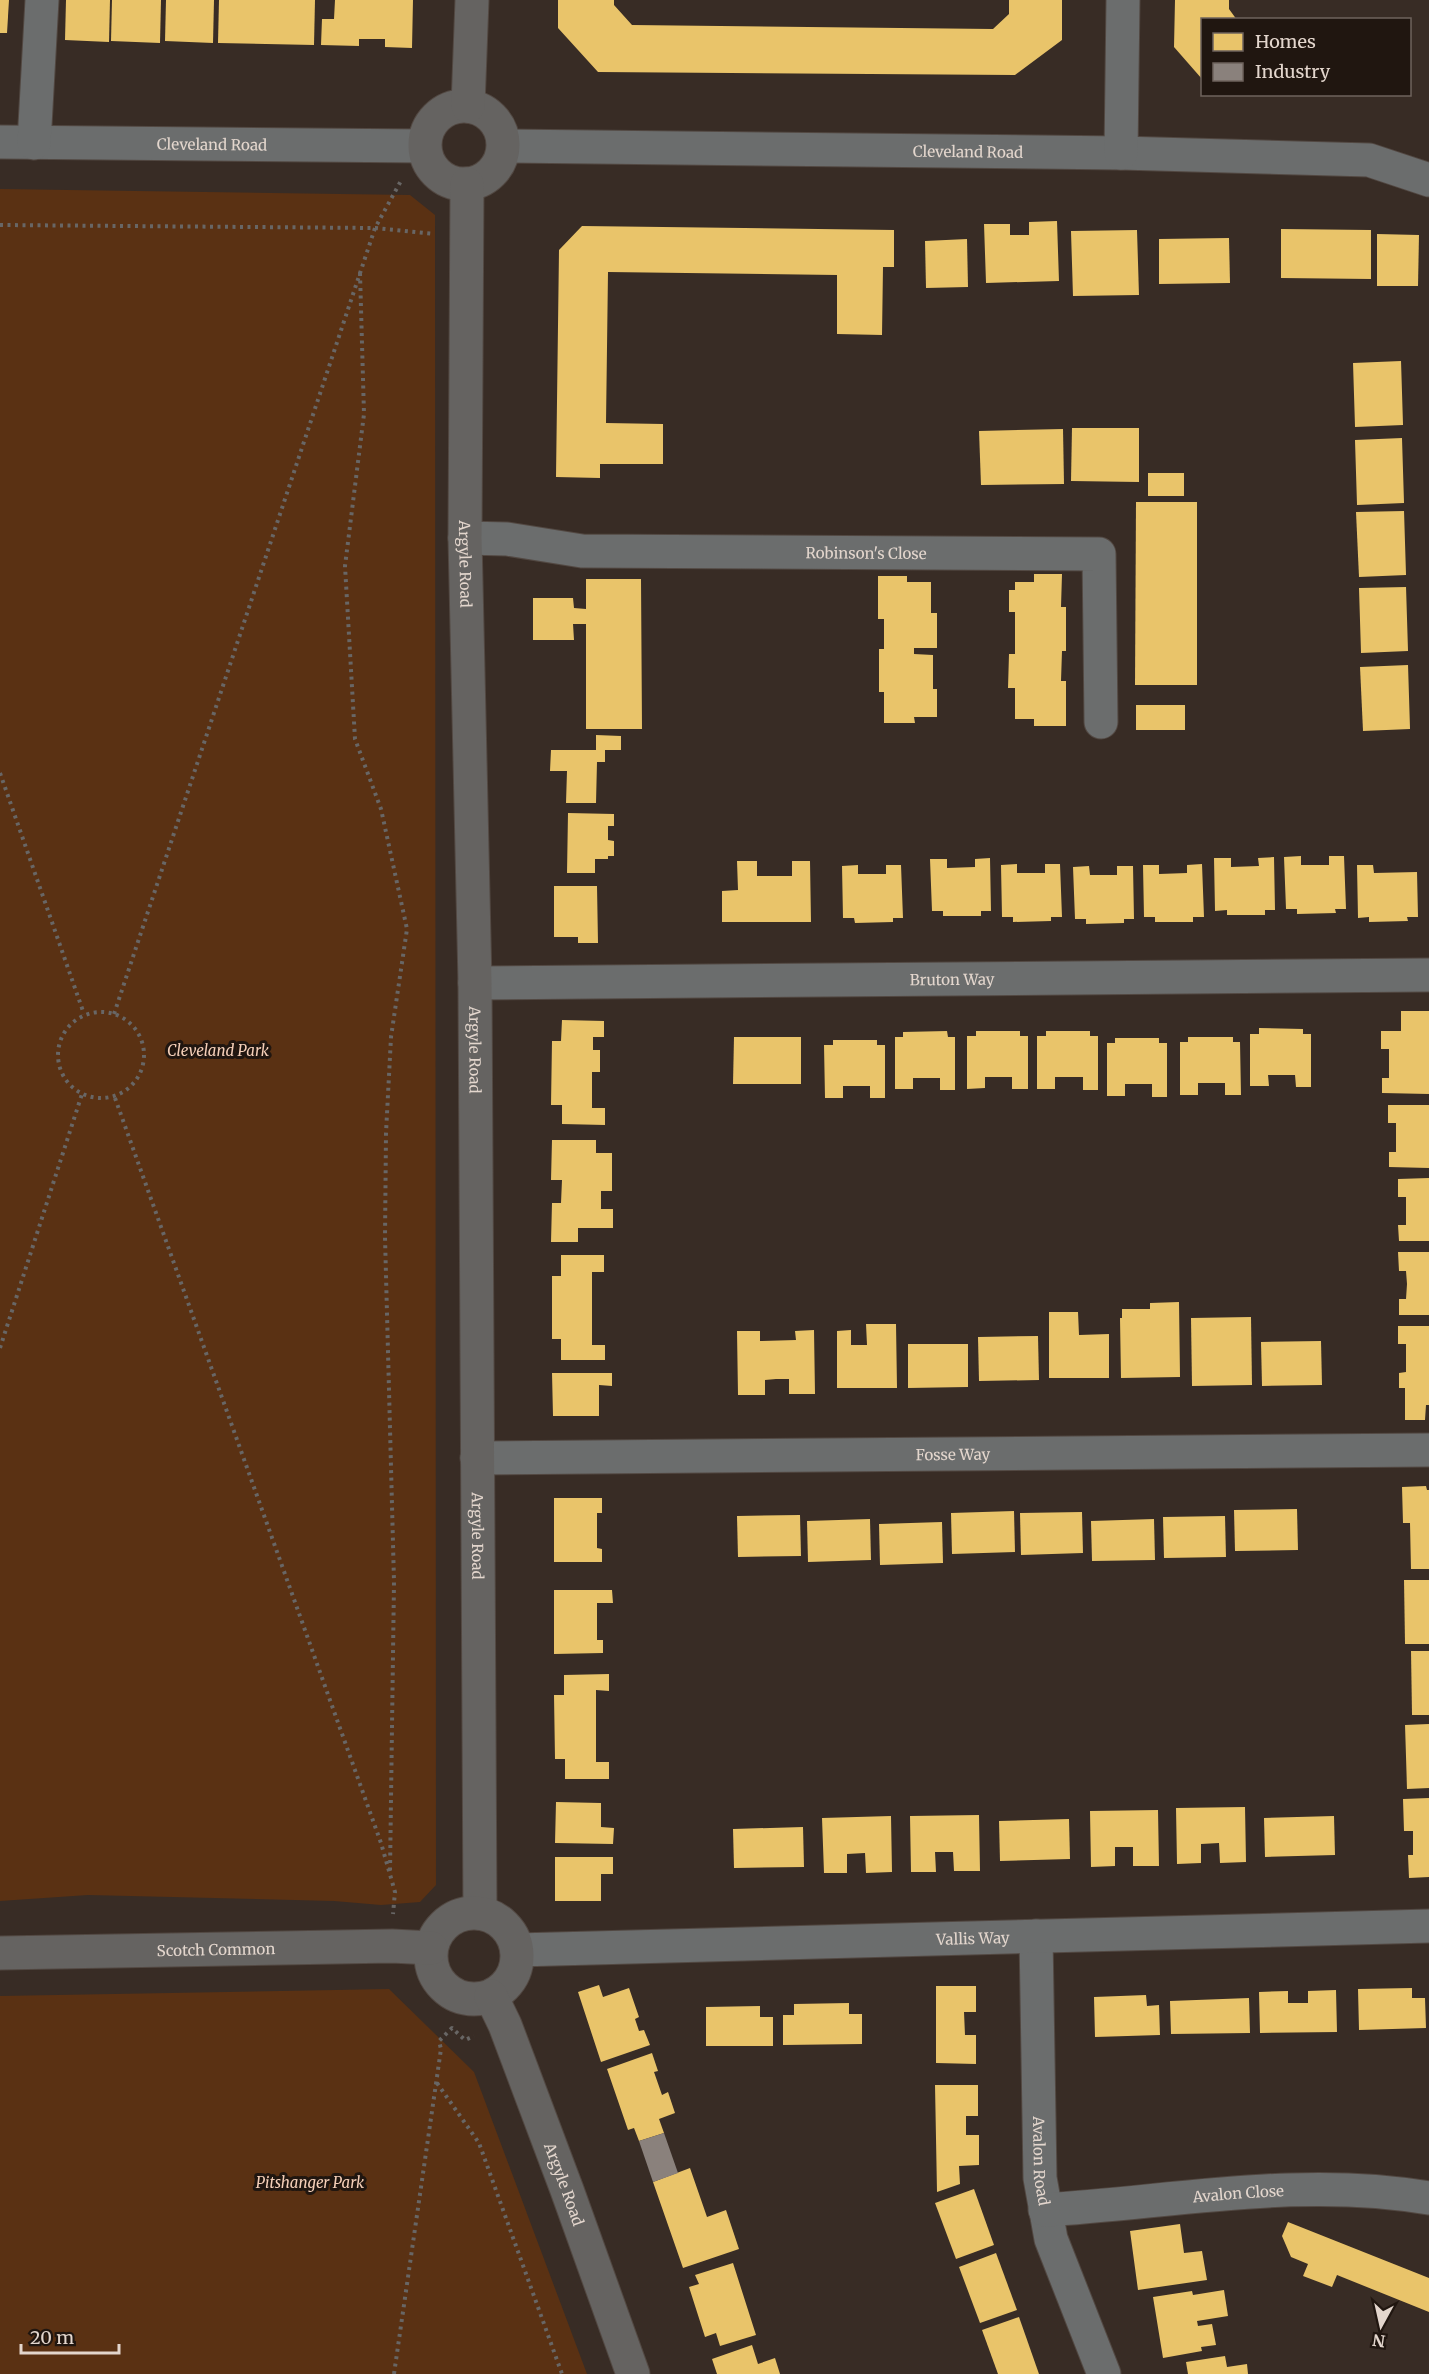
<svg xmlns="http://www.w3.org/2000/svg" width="1429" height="2374" viewBox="0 0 1429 2374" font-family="Merriweather,serif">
<rect width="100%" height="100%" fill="#382c25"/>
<!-- green -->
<g fill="#5a3113">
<polygon points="0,189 410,195 435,215 436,1885 420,1902 381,1905 334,1901 88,1895 0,1901"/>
<polygon points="389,1989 474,2072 587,2374 0,2374 0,1996"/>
</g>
<!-- homes -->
<g fill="#e9c46a">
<polygon points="0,0 9,0 7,33 0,33"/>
<polygon points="66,0 110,0 109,42 65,40"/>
<polygon points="112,0 161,0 160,43 111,41"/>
<polygon points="166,0 214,0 213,43 165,41"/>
<polygon points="219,0 315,0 314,45 218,43"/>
<polygon points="335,0 413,0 412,48 385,47 385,39 359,39 359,46 321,45 322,19 334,19"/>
<polygon points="558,0 614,0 614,5 632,25 993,29 1009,14 1009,0 1062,0 1062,40 1015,75 598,72 558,28"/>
<polygon points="1175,0 1229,0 1229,9 1237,20 1202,20 1202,79 1174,47"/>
<polygon points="1057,221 1059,281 986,283 984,224 1010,224 1010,235 1029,235 1029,222"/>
<polygon points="582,226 894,230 894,267 883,267 882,335 837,334 837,275 608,272 606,423 663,424 663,464 600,464 600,478 556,477 559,250"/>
<polygon points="1281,229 1371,230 1371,279 1281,278"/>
<polygon points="1137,230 1139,295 1073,296 1071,231"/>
<polygon points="1377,234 1419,235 1418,286 1377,286"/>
<polygon points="1229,238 1230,283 1159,284 1159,239"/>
<polygon points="967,239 968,287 926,288 925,241"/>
<polygon points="1401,361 1403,425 1355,427 1353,363"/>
<polygon points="1072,428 1139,428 1139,482 1071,481"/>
<polygon points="1063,429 1064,484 981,485 979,431"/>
<polygon points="1402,438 1404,503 1357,505 1355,440"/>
<rect x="1148" y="473" width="36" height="23"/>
<polygon points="1136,502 1197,502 1197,685 1135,685"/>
<polygon points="1404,511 1406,575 1359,577 1356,512"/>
<polygon points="1034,574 1062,574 1061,607 1066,607 1066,651 1062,651 1061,681 1066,681 1066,726 1034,726 1034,719 1015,719 1015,688 1008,688 1009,654 1015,654 1015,612 1009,612 1009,590 1015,590 1015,582 1034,582"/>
<polygon points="878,576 907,576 907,582 931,582 931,613 937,613 937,648 914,648 914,654 933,655 933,689 937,689 937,717 914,717 915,723 884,723 884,692 879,692 879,649 884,649 884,619 878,619"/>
<polygon points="586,579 641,579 642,729 586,729 586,624 573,624 574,640 533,640 533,598 573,598 574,608 586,609"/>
<polygon points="1406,587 1408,651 1361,653 1359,588"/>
<polygon points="1408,665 1410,729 1363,731 1360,667"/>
<rect x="1136" y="705" width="49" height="25"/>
<polygon points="596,735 621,736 621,750 605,750 605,762 597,762 596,803 566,803 567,771 550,771 551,750 596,750"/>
<polygon points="568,813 614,814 614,826 608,826 608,840 614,841 614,856 608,856 608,859 595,859 595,873 567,873"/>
<polygon points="1301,856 1301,865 1329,865 1329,856 1344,856 1346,909 1335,909 1336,913 1297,914 1297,909 1286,909 1284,857"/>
<polygon points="1274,857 1275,910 1265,910 1265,915 1227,915 1227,910 1215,911 1214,858 1231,858 1231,867 1259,866 1258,858"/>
<polygon points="990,858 991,911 981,911 981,916 943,916 943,911 932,911 930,859 947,859 947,868 975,867 975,859"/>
<polygon points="737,861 757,861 757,876 792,876 792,861 810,861 811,922 722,922 722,891 738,890"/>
<polygon points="1017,864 1017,873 1045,873 1045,864 1060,864 1062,917 1051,917 1051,921 1013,922 1013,917 1002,917 1001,865"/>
<polygon points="1202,864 1204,917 1193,917 1193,922 1155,922 1155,917 1144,917 1143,865 1159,865 1159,874 1187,873 1187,865"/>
<polygon points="858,865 858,874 886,874 886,865 901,865 903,918 893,918 893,922 855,923 854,918 843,918 842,866"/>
<polygon points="1357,865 1373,865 1374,873 1417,872 1418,917 1407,917 1408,921 1369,922 1369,917 1358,918"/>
<polygon points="1089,866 1090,875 1117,875 1117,866 1133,866 1134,919 1124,919 1124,923 1086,924 1086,919 1075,919 1073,867"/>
<polygon points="554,886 597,886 598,943 578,943 578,937 554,937"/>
<polygon points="1401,1011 1429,1011 1429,1094 1382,1093 1382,1078 1389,1078 1389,1049 1381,1049 1381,1031 1401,1031"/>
<polygon points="562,1020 604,1021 604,1037 593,1037 593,1050 600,1050 600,1072 592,1072 592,1108 605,1108 605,1125 562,1124 562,1105 551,1105 552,1041 561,1041"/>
<polygon points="1259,1028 1303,1029 1303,1034 1311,1034 1311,1087 1296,1087 1295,1075 1268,1075 1269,1086 1250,1086 1250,1034 1259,1034"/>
<polygon points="947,1031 948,1037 955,1037 955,1090 940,1090 940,1078 913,1078 913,1089 895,1089 895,1037 903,1037 903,1032"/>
<polygon points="976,1031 1020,1031 1020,1036 1028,1036 1028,1089 1012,1089 1012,1077 985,1077 985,1088 967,1089 967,1036 976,1036"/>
<polygon points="1046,1031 1090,1031 1090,1036 1098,1036 1098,1090 1083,1090 1083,1077 1055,1077 1055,1089 1037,1089 1037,1036 1046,1036"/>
<polygon points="734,1037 801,1037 801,1084 733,1084"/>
<polygon points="1188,1037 1233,1037 1233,1042 1240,1042 1241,1095 1225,1095 1225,1083 1198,1083 1198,1095 1180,1095 1180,1042 1188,1042"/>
<polygon points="1115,1038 1159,1038 1159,1043 1167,1043 1167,1097 1152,1097 1152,1084 1125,1084 1125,1096 1107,1096 1107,1043 1115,1043"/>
<polygon points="833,1040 877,1040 877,1045 885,1045 885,1098 870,1098 870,1086 843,1086 843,1098 825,1098 824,1045 833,1045"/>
<polygon points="1388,1105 1429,1105 1429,1168 1389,1167 1389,1152 1396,1152 1396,1123 1388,1123"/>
<polygon points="552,1140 596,1140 596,1153 612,1153 612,1191 601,1191 601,1209 613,1209 613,1228 578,1228 578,1242 551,1242 552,1203 561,1203 562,1180 551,1180"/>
<polygon points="1429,1178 1429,1241 1399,1241 1398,1225 1406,1225 1406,1197 1398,1197 1398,1179"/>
<polygon points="1398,1252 1429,1252 1429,1315 1399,1315 1399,1299 1406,1299 1407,1284 1406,1271 1399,1271"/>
<polygon points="561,1255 604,1255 604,1272 592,1272 592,1345 605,1345 605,1360 561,1360 561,1339 552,1339 552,1276 561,1276"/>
<polygon points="1179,1302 1180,1377 1121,1378 1120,1318 1122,1318 1122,1309 1150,1309 1150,1303"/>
<polygon points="1049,1312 1078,1312 1079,1335 1109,1334 1109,1378 1049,1378"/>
<polygon points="1251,1317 1252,1385 1192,1386 1191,1318"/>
<polygon points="866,1324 896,1324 897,1388 837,1388 837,1331 851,1330 851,1345 867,1345"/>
<polygon points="1398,1326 1429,1326 1429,1405 1426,1405 1425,1420 1405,1420 1405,1388 1399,1388 1399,1373 1406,1372 1406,1344 1398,1344"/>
<polygon points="814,1330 815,1394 789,1394 789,1379 776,1379 765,1380 765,1395 738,1395 737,1331 760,1331 760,1341 796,1340 795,1331"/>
<polygon points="1038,1336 1039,1380 979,1381 978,1337"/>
<polygon points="1321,1341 1322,1385 1262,1386 1261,1342"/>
<polygon points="908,1344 968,1344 968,1387 908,1388"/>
<polygon points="552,1373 612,1373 612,1386 599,1385 599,1416 553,1416"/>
<polygon points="1426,1486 1427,1490 1429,1490 1429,1569 1411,1569 1410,1523 1403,1523 1402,1487"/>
<polygon points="554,1498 602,1498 602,1513 597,1513 597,1548 602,1549 602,1562 554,1562"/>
<polygon points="1297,1509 1298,1550 1235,1551 1234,1510"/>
<polygon points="1014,1511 1015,1552 952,1554 951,1513"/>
<polygon points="1082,1512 1083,1553 1021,1555 1020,1513"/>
<polygon points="800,1515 801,1556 738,1557 737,1516"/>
<polygon points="1225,1516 1226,1557 1164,1558 1163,1517"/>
<polygon points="870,1519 871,1560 808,1562 807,1521"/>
<polygon points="1154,1519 1155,1560 1092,1561 1091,1521"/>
<polygon points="942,1522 943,1563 880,1565 879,1524"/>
<polygon points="1404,1580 1429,1580 1429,1644 1405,1644"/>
<polygon points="554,1590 612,1590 613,1603 597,1603 597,1640 603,1640 603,1653 554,1654"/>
<polygon points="1411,1651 1429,1651 1429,1715 1412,1715"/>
<polygon points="609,1674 609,1691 596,1690 596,1762 609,1762 609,1779 565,1779 565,1759 555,1759 554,1695 564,1695 564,1675"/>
<polygon points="1429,1724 1429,1788 1407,1789 1405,1725"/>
<polygon points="1429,1798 1429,1877 1409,1878 1408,1855 1413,1855 1413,1831 1404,1831 1403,1799"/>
<polygon points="556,1802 601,1803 601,1827 614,1828 613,1844 555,1843"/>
<polygon points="1245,1807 1246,1862 1220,1863 1219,1843 1201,1844 1201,1863 1177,1864 1176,1808"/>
<polygon points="1158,1810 1159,1866 1133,1866 1133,1847 1115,1847 1115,1866 1091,1867 1090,1811"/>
<polygon points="979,1815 980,1871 954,1871 953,1852 935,1852 936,1872 911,1872 910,1816"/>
<polygon points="891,1816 892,1872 866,1873 865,1853 847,1854 847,1873 824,1873 822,1818"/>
<polygon points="1334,1816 1335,1855 1265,1857 1264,1818"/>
<polygon points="1069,1819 1070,1859 1000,1861 999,1821"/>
<polygon points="803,1827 804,1867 734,1868 733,1829"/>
<polygon points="555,1857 613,1857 613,1874 601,1874 601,1901 555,1901"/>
<polygon points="599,1985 603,1997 629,1988 639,2017 635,2019 639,2031 644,2030 650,2045 601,2062 578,1992"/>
<polygon points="936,1986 976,1986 976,2012 964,2012 965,2035 976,2035 976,2064 936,2063"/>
<polygon points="1412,1988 1412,1998 1425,1998 1426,2028 1359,2030 1358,1989"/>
<polygon points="1336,1990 1337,2032 1260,2033 1259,1992 1288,1991 1288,2003 1308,2003 1308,1991"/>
<polygon points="1146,1995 1147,2006 1159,2005 1160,2035 1095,2037 1094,1997"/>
<polygon points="1249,1998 1250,2033 1171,2034 1170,2001"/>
<polygon points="849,2003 849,2014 862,2014 862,2044 783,2045 783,2015 794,2015 794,2004"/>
<polygon points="760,2006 760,2017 773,2017 773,2046 706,2046 706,2007"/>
<polygon points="652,2053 658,2071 654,2072 662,2095 668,2092 675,2113 659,2119 664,2133 639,2141 634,2128 628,2130 607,2069"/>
<polygon points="935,2085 978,2085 978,2116 966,2116 966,2135 979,2135 979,2165 959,2166 960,2184 937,2192"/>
<polygon points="690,2168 707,2217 726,2210 739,2249 683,2268 653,2182"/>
<polygon points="974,2189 994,2245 956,2259 935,2203"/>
<polygon points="1288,2222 1429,2278 1429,2312 1337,2275 1332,2287 1303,2276 1308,2264 1291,2257 1282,2236"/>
<polygon points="1180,2224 1184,2253 1202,2251 1207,2280 1138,2290 1130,2231"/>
<polygon points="996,2253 1017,2310 980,2323 959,2267"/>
<polygon points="733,2263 756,2335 720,2346 716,2333 705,2337 689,2287 699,2284 695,2275"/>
<polygon points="1224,2290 1228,2316 1197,2321 1198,2326 1212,2324 1216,2345 1201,2347 1202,2351 1163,2358 1153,2297 1192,2291 1193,2295"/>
<polygon points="1019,2317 1039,2374 998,2374 982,2330"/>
<polygon points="752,2345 758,2364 775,2358 780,2374 717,2374 712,2359"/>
<polygon points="1225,2356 1227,2367 1247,2364 1248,2374 1188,2374 1186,2362"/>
</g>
<!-- industry -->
<polygon fill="#8a817c" points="664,2133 678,2173 653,2182 639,2141"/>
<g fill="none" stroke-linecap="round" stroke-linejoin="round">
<defs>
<g id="minor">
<path id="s1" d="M0,142L424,146"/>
<polyline points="34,143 42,0"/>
<path id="s2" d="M504,146L1121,153L1369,160L1429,180"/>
<polyline points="1121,153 1123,0"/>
<path id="s3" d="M465,538L507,539L582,551L1099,554L1101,722"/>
<path id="s4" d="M475,983L1429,975"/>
<path id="s5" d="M477,1458L1429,1450"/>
<path id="s6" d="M1036,1936L1040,2178L1051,2239L1104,2374"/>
<path id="s7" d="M517,1950L1429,1926"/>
<path id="s8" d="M1045,2210C1173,2202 1302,2176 1429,2198"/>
</g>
<g id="major">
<circle cx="464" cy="145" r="39"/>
<polyline points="468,106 472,0"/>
<path id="s9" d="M467,184L465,538L475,983L480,1913"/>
<circle cx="474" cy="1956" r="43"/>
<path id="s10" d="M0,1953L392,1946L431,1948"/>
<path id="s11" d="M491,1996L505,2025L567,2190L633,2374"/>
</g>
</defs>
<!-- minor casing -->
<use href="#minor" stroke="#524842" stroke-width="35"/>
<!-- major casing -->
<use href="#major" stroke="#524842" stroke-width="35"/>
<!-- path -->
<g stroke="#686665" stroke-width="4" stroke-dasharray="3 4.5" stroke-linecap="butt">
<polyline points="0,225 375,228 434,234"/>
<polyline points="360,273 364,414 345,566 355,739 381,809 407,929 391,1037 386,1133 385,1237 394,1582 390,1872"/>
<polyline points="0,773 84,1014"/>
<circle cx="101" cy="1055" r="43"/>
<polyline points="114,1014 375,228 402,179"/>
<polyline points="115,1098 381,1843 395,1892 393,1914"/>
<polyline points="0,1348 82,1094"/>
<polyline points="437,2083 479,2143 562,2374"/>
<polyline points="394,2374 441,2049 439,2041 452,2028 465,2040 474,2036"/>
</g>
<!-- minor -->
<use href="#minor" stroke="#6b6d6d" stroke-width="33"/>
<!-- major -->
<use href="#major" stroke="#656361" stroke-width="33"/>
</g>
<g text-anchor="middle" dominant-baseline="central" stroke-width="6" stroke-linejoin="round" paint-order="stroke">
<!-- street labels -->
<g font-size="15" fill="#e3d6cd" stroke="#201610">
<text stroke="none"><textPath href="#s1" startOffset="212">Cleveland Road</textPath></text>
<text stroke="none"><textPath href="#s2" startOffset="464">Cleveland Road</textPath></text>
<text stroke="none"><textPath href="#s3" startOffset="402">Robinson's Close</textPath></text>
<text stroke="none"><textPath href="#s9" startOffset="380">Argyle Road</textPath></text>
<text stroke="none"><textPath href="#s4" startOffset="477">Bruton Way</textPath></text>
<text stroke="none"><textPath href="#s9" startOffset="866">Argyle Road</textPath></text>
<text stroke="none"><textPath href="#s5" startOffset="476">Fosse Way</textPath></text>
<text stroke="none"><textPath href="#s9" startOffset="1352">Argyle Road</textPath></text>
<text stroke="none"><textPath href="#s7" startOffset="456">Vallis Way</textPath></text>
<text stroke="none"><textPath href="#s10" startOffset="216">Scotch Common</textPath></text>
<text stroke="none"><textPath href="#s6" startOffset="225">Avalon Road</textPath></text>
<text stroke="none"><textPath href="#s11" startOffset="202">Argyle Road</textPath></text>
<text stroke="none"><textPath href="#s8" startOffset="194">Avalon Close</textPath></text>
</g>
<!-- park labels -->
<g font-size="15" font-style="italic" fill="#f5cfb8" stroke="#201610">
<text x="218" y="1050">Cleveland Park</text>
<text x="310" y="2182">Pitshanger Park</text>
</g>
</g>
<!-- legend -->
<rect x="1201" y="18" width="210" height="78" fill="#201610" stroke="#6e635c" stroke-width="1.5"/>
<rect x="1213" y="33" width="30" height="18" fill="#e9c46a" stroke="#6e635c" stroke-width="1.5"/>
<text x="1255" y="48" font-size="18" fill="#e3d6cd">Homes</text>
<rect x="1213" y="63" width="30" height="18" fill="#8a817c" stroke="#6e635c" stroke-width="1.5"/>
<text x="1255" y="78" font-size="18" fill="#e3d6cd">Industry</text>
<!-- north arrow -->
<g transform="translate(1381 2326) rotate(188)" stroke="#201610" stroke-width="4.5" paint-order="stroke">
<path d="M0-4.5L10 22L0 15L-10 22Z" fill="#e3d6cd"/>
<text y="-9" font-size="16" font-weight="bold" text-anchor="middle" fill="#e3d6cd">N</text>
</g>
<!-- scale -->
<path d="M21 2344v9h98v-9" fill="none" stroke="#e3d6cd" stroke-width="3"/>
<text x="30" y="2344" font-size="18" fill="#e3d6cd" stroke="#201610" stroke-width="4.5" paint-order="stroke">20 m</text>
</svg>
